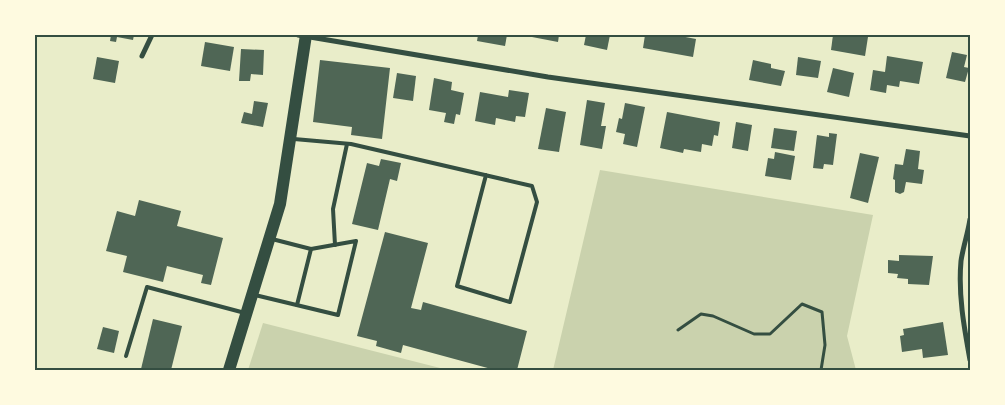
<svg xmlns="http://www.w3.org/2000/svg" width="1005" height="405" viewBox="0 0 1005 405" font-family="Ubuntu,sans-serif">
<rect width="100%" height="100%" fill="#e9edc9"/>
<!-- green -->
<g fill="#cad2ad">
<polygon points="600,170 873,215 847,336 856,370 553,370"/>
<polygon points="263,323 448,370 248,370"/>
</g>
<!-- building -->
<g fill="#4f6655">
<polygon points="111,35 134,35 133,40 117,37 116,42 110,41"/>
<polygon points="478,35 507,35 505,46 477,41"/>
<polygon points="532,35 559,35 558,42 532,37"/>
<polygon points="586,35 610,35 607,50 584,45"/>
<polygon points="645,35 664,37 664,35 675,35 696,39 693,57 643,48"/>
<polygon points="833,35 868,37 865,56 831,50"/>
<polygon points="205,42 234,47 230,71 201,66"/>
<polygon points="241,49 264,50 263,75 251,74 250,81 239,81"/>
<polygon points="952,52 967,55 964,67 969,68 965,82 946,78"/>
<polygon points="887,56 923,62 919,84 900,81 899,87 887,85 886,93 870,90 873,70 885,72"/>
<polygon points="97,57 119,61 115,83 93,79"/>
<polygon points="798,57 821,61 818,78 796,75"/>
<polygon points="320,60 390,68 382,139 351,135 352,127 313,122"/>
<polygon points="753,60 771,64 771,68 785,71 781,86 749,80"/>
<polygon points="833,68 854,73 849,97 827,92"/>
<polygon points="397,73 416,76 413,101 393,98"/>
<polygon points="434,78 452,82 451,90 464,93 460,115 456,114 454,124 444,122 446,113 429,110"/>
<polygon points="509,90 529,93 525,117 516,116 515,122 496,118 495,125 475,121 480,92 508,97"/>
<polygon points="587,100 605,103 601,126 606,126 602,149 580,145"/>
<polygon points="254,101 268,103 263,127 241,123 244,112 252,114"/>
<polygon points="625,103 645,107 637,147 623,144 625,134 616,132 619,118 622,119"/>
<polygon points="546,108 566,112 559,152 538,149"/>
<polygon points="667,112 720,122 718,136 714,135 712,146 702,144 701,152 684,149 683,153 660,148"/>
<polygon points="736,122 752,125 748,151 732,148"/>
<polygon points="774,128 797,131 794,151 771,148"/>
<polygon points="829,133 837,134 833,165 824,164 823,169 813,168 817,135 829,137"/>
<polygon points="906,149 920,151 918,169 924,170 922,184 906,182 904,192 900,194 895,192 895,180 893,179 895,164 903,165"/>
<polygon points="775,152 795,156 791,180 765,176 768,158 774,159"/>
<polygon points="860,153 879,157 868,203 850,198"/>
<polygon points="381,159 401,163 397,181 390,179 378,230 352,224 367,163 379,166"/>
<polygon points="139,200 181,211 177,226 223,238 211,285 201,283 203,275 167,266 163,282 123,272 127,256 106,251 117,211 135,216"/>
<polygon points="385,232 428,243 411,308 421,310 423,302 527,331 517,370 495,370 403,345 401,353 376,346 377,341 357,336"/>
<polygon points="899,255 933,256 929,285 908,284 908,279 897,278 898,274 888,273 888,260 899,261"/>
<polygon points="153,319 182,326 171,370 141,369"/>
<polygon points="943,322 948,355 923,358 922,349 902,352 900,336 904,335 903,329"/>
<polygon points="103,327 119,331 114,353 97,349"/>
</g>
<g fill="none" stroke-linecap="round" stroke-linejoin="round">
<!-- path -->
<polyline stroke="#344e41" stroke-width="3" points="678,330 701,314 713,316 754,334 770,334 802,304 822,312 825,345 821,370"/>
<!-- service -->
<g stroke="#344e41" stroke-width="4">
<polyline points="294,139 351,144 532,186 537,202 510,302 457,286 486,175"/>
<polyline points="335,245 333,209 347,144"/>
<polyline points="255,295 338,315 356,241 311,249 272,239"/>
<polyline points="297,305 311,249"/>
<polyline points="126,356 147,287 245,313"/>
</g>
<!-- minor -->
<g stroke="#344e41" stroke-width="5">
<polyline points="298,35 548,77 970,136"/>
<polyline points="142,56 152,35"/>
<path d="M970,219C968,233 963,247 961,261C958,294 964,327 970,360"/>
</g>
<!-- primary -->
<polyline stroke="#344e41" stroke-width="12" points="229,370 280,204 306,35"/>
</g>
<!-- border -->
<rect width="1005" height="405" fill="none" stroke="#fefae0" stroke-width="72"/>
<rect x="36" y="36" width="933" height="333" fill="none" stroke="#344e41" stroke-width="2"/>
</svg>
